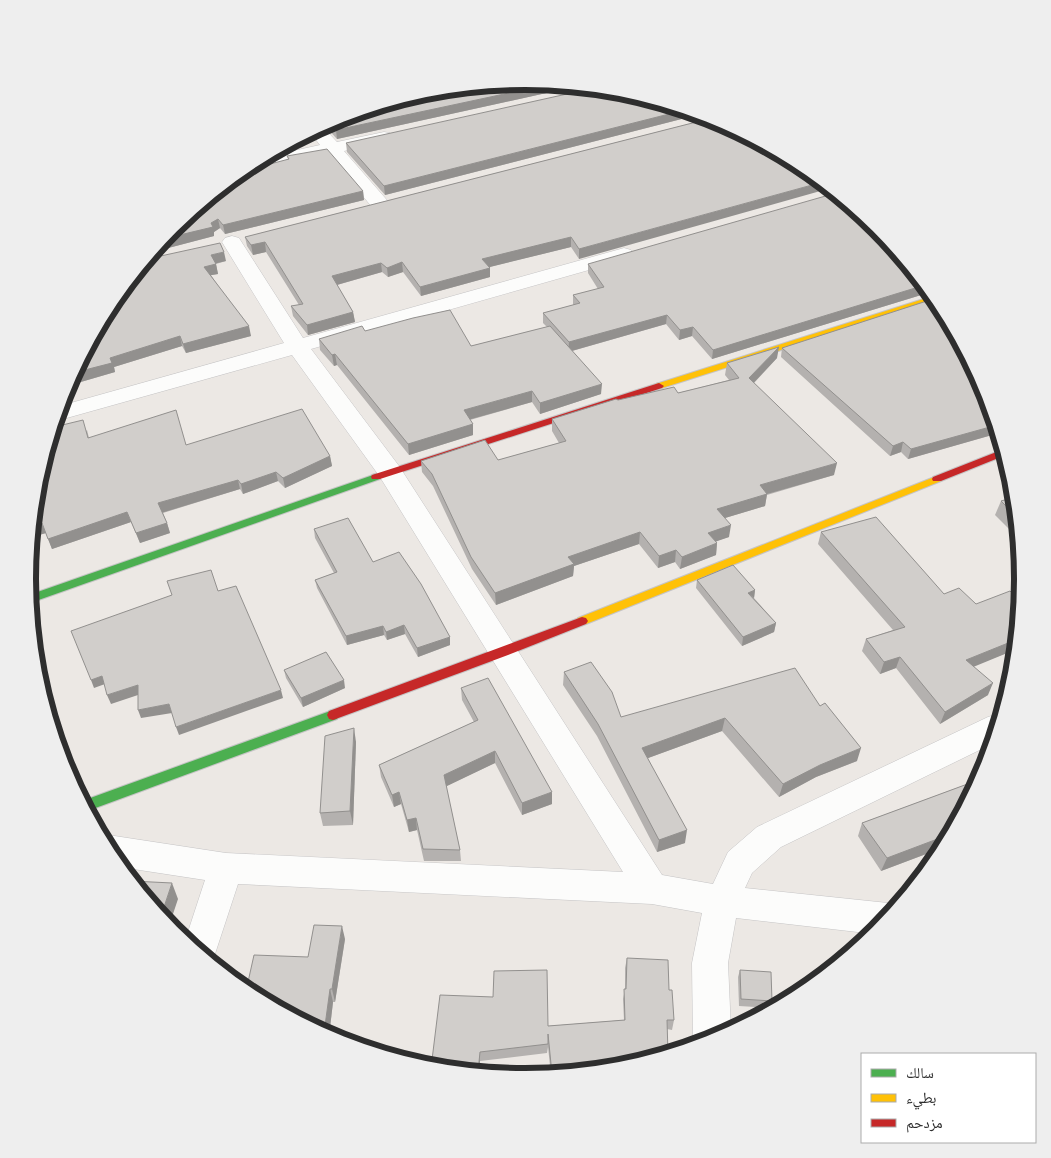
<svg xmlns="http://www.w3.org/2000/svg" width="1051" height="1158" viewBox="0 0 1051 1158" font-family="'Exo 2','Noto Naskh Arabic',sans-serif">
<rect width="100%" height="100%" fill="#ece8e4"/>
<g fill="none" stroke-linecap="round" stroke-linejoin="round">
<defs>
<g id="street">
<polygon points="322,126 337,142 384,132 390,133 393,137 390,141 344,151 386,199 389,203 386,207 379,209 372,207 328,155 246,173 241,171 261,158 320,145 310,132"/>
<polygon points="232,236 239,238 303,338 617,250 624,248 631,250 634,254 631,258 311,349 399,466 662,875 713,884 728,852 757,827 988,717 999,714 1002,715 994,743 781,847 752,873 745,888 888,903 898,907 877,931 875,934 736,918 728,963 731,1031 716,1039 695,1045 693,1040 692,963 702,913 652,904 238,884 212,963 185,941 205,880 120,867 111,855 102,838 108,835 226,853 623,872 380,477 292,355 56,421 60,406 284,343 222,242 225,238"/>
</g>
<g id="fast">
<polygon points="376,474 381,477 380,479 30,603 29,595"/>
<polygon points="333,710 337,711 339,715 337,719 90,810 87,811 82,801"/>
</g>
<g id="slow">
<polygon points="933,296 938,300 662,388 656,388 654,386 656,384"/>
<polygon points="937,476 941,477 942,479 941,481 586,624 578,624 576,621 578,618"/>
</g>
<g id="jam">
<polygon points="659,383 664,386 662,388 380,479 372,479 371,477 372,475"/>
<polygon points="1004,449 1006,455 941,481 933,481 932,479 933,477"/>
<polygon points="582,617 586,618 588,621 586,624 508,655 333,720 329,719 327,715 329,711"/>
</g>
</defs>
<!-- street casing -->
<use href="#street" stroke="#c5c4c5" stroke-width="1"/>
<!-- fast casing -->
<use href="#fast" stroke="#c5c4c5" stroke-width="2"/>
<!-- slow casing -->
<use href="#slow" stroke="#c5c4c5" stroke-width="2"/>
<!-- jam casing -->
<use href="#jam" stroke="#c5c4c5" stroke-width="2"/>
<!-- street -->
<use href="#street" fill="#fcfcfb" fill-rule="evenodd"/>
<!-- fast -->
<use href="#fast" fill="#4caf50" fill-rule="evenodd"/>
<!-- slow -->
<use href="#slow" fill="#ffc107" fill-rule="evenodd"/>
<!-- jam -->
<use href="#jam" fill="#c62828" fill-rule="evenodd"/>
</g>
<!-- wall -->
<g fill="#b4b1af">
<polygon points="526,81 578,86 337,139 324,125 335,119"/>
<polygon points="623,91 701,114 385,195 347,152 346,143"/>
<polygon points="712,118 579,259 571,247 489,267 490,268 490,277 421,296 403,272 388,277 382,272 337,285 353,312 355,322 308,335 293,316 291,306 299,305 266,252 253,255 247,246 245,237"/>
<polygon points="287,156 363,191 364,200 225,234 220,228 214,232 214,236 153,252 174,227 288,159"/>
<polygon points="878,227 931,292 712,359 692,336 679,340 666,324 572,351 601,394 540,414 532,402 470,420 473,435 409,455 337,365 334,366 320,350 319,339 365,331 471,346 547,327 543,323 543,313 573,305 573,295 598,289 588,273 588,264"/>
<polygon points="147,259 226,261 216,264 218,274 211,275 251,336 186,353 182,346 114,367 115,372 67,386"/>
<polygon points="782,348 986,389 999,433 908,459 901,452 890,456 781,357"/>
<polygon points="777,358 754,383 834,475 767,495 765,506 725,518 729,537 716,541 717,543 716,555 680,569 675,562 658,568 639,544 574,566 573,576 496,605 472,569 433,486 422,472 421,461 498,460 559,443 552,431 552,419 618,400 678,393 729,380 725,375 727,363"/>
<polygon points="87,430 89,438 330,456 332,466 285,488 278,481 243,494 240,489 163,513 167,523 170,533 140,543 131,522 52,549 46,533 32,537 32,535 37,482"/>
<polygon points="1015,497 1020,540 995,515 1001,501"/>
<polygon points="314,529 373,562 450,645 418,657 405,634 387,640 384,635 347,645 317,588 315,580 334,573 315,538"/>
<polygon points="821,532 944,594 976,604 1021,602 1017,649 973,666 988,695 940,724 896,668 880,674 862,651 866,639 893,630 818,544"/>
<polygon points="697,580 755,590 754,598 776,623 774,632 742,646 696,588"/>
<polygon points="284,670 345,688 303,707 286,678"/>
<polygon points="564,672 621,717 820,706 857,761 816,777 779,797 722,731 648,758 685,843 657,852 597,736 563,685"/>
<polygon points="461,688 552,804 522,815 495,763 446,786 460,850 461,861 424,861 417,830 409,832 401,804 394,807 381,777 379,765 474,722 462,700"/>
<polygon points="356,742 353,825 323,826 320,813"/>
<polygon points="981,779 943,850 942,848 881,871 858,836 862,823"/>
<polygon points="345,939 335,1002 333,1002 329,1036 249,993 308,957"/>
<polygon points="627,958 669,990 674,1020 672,1030 667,1029 622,1067 551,1075 548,1047 547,1053 480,1061 431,1068 548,1026 624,1020 623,999 625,989 625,968"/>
<polygon points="740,970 772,1001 770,1008 739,1006 738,977"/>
</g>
<!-- shaded-wall -->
<g fill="#92908e">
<polygon points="551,84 578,86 337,139 336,130"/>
<polygon points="685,110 701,114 385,195 384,186"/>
<polygon points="823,182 831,188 579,259 579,249"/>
<polygon points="363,191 364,200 225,234 223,225"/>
<polygon points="218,219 220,228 214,232 214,236 153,252 163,239 211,223"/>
<polygon points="571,237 571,247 482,269 482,259"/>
<polygon points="265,242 266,252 253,255 251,245"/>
<polygon points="224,252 226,261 213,264 211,255"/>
<polygon points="402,262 403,272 388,277 387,268"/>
<polygon points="381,263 382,272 333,286 332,276"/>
<polygon points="216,264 218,274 206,276 204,267"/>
<polygon points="490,268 490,277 421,296 420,287"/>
<polygon points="925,285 931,292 712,359 713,350"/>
<polygon points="353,312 355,322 308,335 307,325"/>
<polygon points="667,315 666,324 568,352 569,342"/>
<polygon points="249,326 251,336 186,353 183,344"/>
<polygon points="693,327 692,336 679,340 680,330"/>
<polygon points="180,336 182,346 114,367 115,372 67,386 73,373 110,358"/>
<polygon points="779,347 777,358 747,390 749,378"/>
<polygon points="335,354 337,365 334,366 332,355"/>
<polygon points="602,384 601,394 540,414 540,403"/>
<polygon points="532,391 532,402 464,421 464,410"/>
<polygon points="473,424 473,435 409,455 408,444"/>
<polygon points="997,425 999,433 908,459 911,449"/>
<polygon points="903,442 901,452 890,456 893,446"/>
<polygon points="330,456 332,466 285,488 283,478"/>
<polygon points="837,463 834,475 767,494 765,506 715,521 717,509 760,485"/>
<polygon points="276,472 278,481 243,494 241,484"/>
<polygon points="238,480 240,489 161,513 158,503"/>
<polygon points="127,512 131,522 52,549 48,539"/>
<polygon points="42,523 46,533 32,537 33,526"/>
<polygon points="167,523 170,533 140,543 136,533"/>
<polygon points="731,525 729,537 706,545 708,533"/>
<polygon points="640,532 639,544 574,566 573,576 496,605 495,593 568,557"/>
<polygon points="717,543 716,555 680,569 682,557"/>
<polygon points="676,550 675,562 658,568 659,556"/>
<polygon points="755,590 754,598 748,593"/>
<polygon points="776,623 774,632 742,646 743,637"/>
<polygon points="404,625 405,634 387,640 386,632"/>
<polygon points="383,626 384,635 347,645 346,636"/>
<polygon points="450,637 450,645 418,657 417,648"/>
<polygon points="1018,639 1017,649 961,672 966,660"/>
<polygon points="900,657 896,668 880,674 884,662"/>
<polygon points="102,676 105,684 94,688 91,680"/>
<polygon points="344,680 345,688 303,707 301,698"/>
<polygon points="993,683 988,695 940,724 945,712"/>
<polygon points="138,685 141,694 111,704 107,695"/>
<polygon points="42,688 46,696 49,714 43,696"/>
<polygon points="281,690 283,698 179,735 176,727"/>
<polygon points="169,704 172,713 141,718 138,710"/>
<polygon points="725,718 722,731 640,761 642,748"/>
<polygon points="354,728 356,742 353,825 350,811"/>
<polygon points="861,748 857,761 816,777 779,797 783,784 820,765"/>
<polygon points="495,751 495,763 445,787 444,775"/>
<polygon points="399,792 401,804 394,807 392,795"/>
<polygon points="552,792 552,804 522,815 522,803"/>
<polygon points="416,818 417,830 409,832 407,820"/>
<polygon points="687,830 685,843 657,852 659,840"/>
<polygon points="948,835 942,848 881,871 887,858"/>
<polygon points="172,883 178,899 169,926 161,916"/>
<polygon points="342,926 345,939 335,1002 332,989"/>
<polygon points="330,989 333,1002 329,1036 324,1033"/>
<polygon points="480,1052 480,1061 479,1072 478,1072"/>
</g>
<!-- building -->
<g fill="#d1cecb" stroke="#92908e">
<polygon points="526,81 551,84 336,130 328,122 335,119 429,91"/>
<polygon points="594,88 623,91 685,110 384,186 346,143"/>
<polygon points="712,118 716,119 802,165 823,182 579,249 571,237 482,259 490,268 420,287 402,262 387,268 381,263 332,276 353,312 307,325 291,306 303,304 265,242 251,245 245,237"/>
<polygon points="327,149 363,191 223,225 218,219 211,223 213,227 163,239 174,227 240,172 289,159 287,156"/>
<polygon points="836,193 878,227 925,285 713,350 693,327 680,330 667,315 569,342 543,313 580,303 573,295 604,287 588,264"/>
<polygon points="220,243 224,252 211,255 216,264 204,267 249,326 183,344 180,336 110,358 112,363 73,373 112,302 147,259"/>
<polygon points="936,298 940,303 986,389 997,425 911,449 903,442 893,446 782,348"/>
<polygon points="450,310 471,346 550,326 602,384 540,403 532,391 464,410 473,424 408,444 335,354 332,355 319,339 362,326 365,331 413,318"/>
<polygon points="779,347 749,378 837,463 760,485 767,494 717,509 731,525 708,533 717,543 682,557 676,550 659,556 640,532 568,557 574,564 495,593 471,557 432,474 421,461 485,440 498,460 566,441 552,419 616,399 618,400 674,387 678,393 739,378 727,363"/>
<polygon points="302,409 330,456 283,478 276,472 241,484 238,480 158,503 167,523 136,533 127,512 48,539 42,523 33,526 37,482 54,427 83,420 88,438 176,410 186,445"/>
<polygon points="1015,497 1018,518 1001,501"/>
<polygon points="876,517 944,594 959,588 976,604 1010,591 1021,602 1018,639 966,660 993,683 945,712 900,657 884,662 866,639 905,627 821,532"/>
<polygon points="348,518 373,562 399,552 421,584 450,637 417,648 404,625 386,632 383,626 346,636 315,580 337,572 314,529"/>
<polygon points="733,565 755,590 748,593 776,623 743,637 697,580"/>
<polygon points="211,570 218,591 236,586 281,690 176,727 169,704 138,710 138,685 107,695 102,676 91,680 71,631 172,595 167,581"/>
<polygon points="326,652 344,680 301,698 284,670"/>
<polygon points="591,662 612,692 621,717 795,668 820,706 825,703 861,748 820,765 783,784 725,718 642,748 687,830 659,840 598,724 564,672"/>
<polygon points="488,678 552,792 522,803 495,751 444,775 460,850 423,849 416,818 407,820 399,792 392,795 379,765 478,720 461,688"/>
<polygon points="354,728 350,811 320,813 325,736"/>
<polygon points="981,779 949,837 948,835 887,858 862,823"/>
<polygon points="132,881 172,883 161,916"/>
<polygon points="314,925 342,926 332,989 330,989 324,1033 246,991 254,955 308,957"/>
<polygon points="627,958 668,960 669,990 672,990 674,1020 667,1020 668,1054 622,1067 552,1074 548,1034 548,1044 480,1052 478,1072 431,1068 440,995 493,997 494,971 547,970 548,1026 625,1020 624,989 626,989"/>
<polygon points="740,970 771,972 772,1001 741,999"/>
</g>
<!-- crop -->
<path d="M0 0H1051V1158H0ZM36 579a489 489 0 1 1 978 0a489 489 0 1 1-978 0Z" fill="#eee" fill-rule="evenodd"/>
<path fill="none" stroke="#2e2e2e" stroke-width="6" d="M36 579a489 489 0 1 1 978 0a489 489 0 1 1-978 0Z"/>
<!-- legend -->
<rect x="861" y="1053" width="175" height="90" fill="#ffffff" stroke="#ababab"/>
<rect x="871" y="1069" width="25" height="8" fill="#4caf50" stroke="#ababab"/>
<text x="906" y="1078" font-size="15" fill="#2e2e2e">سالك</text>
<rect x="871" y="1094" width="25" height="8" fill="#ffc107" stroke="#ababab"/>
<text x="906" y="1103" font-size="15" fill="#2e2e2e">بطيء</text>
<rect x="871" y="1119" width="25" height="8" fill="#c62828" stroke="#ababab"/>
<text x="906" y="1128" font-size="15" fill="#2e2e2e">مزدحم</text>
</svg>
